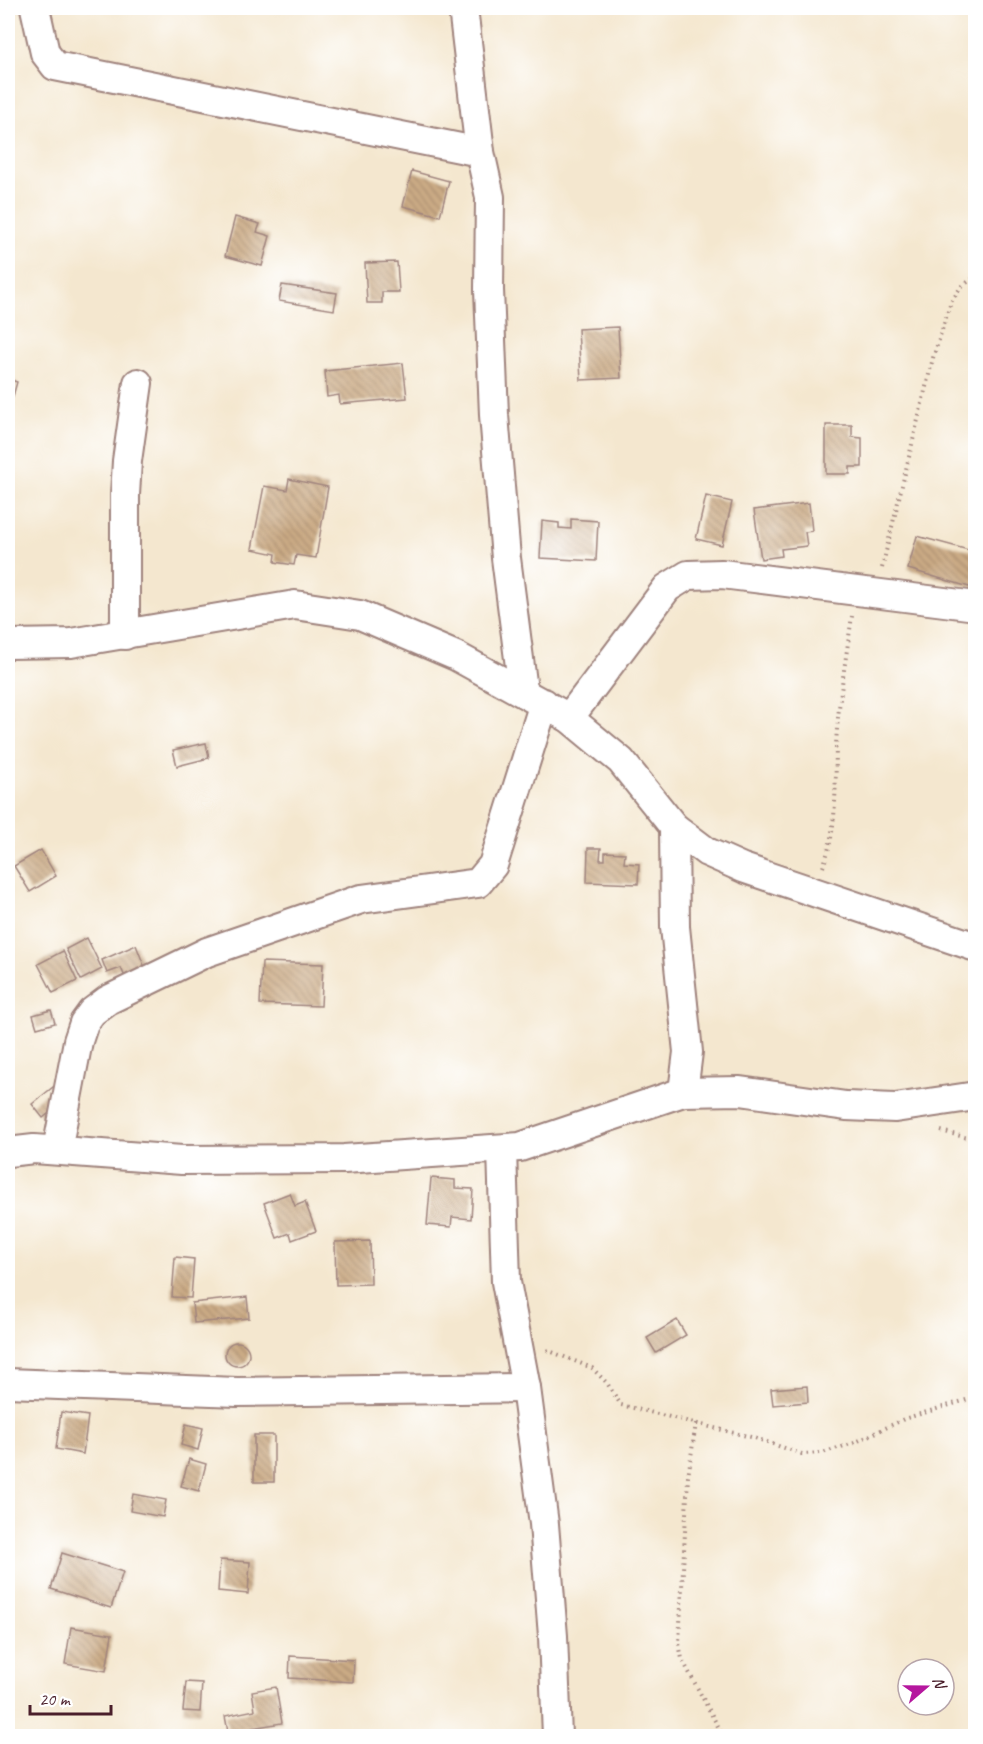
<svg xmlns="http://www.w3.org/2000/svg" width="983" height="1744" viewBox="0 0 983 1744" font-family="Caveat,sans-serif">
<defs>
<pattern id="building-back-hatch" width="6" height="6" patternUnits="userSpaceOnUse" patternTransform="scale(1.5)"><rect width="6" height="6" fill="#cbab85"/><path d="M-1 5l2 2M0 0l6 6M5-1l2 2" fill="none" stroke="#a78b6d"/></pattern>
</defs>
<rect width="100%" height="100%" fill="#fff"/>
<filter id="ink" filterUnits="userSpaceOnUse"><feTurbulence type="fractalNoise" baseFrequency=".0167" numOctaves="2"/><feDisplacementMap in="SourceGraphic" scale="12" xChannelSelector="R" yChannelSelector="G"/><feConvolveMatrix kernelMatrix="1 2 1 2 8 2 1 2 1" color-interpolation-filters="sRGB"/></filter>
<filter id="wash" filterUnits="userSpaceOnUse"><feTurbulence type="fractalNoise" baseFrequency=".008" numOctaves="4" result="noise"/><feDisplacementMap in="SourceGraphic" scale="24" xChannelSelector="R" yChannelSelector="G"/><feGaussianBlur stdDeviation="1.35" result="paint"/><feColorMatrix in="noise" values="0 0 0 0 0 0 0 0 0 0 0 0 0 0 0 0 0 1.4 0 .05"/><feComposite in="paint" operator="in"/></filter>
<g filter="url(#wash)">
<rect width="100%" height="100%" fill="#f4e7cf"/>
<g id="blocks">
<!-- building -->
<g fill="url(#building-back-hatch)">
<polygon points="412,171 449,181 440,216 403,206"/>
<polygon points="235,217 260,224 257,232 270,236 262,266 225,256"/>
<polygon points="397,262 399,292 382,292 382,303 367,303 365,263"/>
<polygon points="282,285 337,293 334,310 279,301"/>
<polygon points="618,327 621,378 581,380 578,329"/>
<polygon points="403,363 407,398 340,404 339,395 327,397 325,371"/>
<polygon points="8,379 17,382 8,414"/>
<polygon points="826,425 852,425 852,437 862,438 862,467 850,467 850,474 826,474"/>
<polygon points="289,479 328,487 316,558 296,555 294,565 275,562 276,554 252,549 264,486 287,490"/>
<polygon points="706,496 732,502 722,545 696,539"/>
<polygon points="809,503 812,531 805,532 807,546 781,549 782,556 761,559 754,510"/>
<polygon points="571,519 598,521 596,561 540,558 542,521 559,523 559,528 571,529"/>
<polygon points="917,536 976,552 976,589 908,569"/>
<polygon points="206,743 209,758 177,766 173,750"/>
<polygon points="588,848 601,848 600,860 605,860 605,852 625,853 624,863 639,864 638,884 587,882"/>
<polygon points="41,850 56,876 30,892 14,866"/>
<polygon points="87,938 102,969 81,980 66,949"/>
<polygon points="136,945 145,968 125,977 121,968 107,973 102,960"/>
<polygon points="63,951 77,981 53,993 38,964"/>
<polygon points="262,962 323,964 321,1006 260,1004"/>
<polygon points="51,1010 55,1023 37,1028 33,1015"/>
<polygon points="53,1087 65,1100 43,1118 32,1104"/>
<polygon points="431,1178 455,1180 455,1188 473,1189 471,1219 452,1217 451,1227 427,1225"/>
<polygon points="290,1193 295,1206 305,1202 316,1231 292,1240 290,1233 277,1238 264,1203"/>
<polygon points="370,1241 371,1284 336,1285 335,1242"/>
<polygon points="175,1257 194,1259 191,1298 172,1297"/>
<polygon points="247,1297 249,1318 194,1323 192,1303"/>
<polygon points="677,1320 686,1335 656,1353 647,1338"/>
<circle cx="237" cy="1354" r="12"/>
<polygon points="807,1386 808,1402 773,1405 771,1389"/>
<polygon points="61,1412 88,1416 83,1454 56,1449"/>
<polygon points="186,1424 203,1428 198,1450 181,1445"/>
<rect x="254" y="1435" width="20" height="47"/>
<polygon points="189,1459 206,1464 199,1491 181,1486"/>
<polygon points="133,1494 166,1500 163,1517 130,1511"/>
<polygon points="62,1553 123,1572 111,1608 51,1589"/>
<polygon points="220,1560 250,1562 248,1594 218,1591"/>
<polygon points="71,1627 112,1634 106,1671 65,1664"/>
<polygon points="290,1656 354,1660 353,1682 289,1678"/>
<polygon points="186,1682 202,1683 200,1712 183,1711"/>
<polygon points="276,1687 282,1723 228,1732 225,1716 255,1710 252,1691"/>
</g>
</g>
</g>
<g filter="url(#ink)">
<use href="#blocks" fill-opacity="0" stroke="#9f837d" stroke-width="1.5"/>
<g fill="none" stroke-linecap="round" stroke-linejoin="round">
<defs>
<g id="minor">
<polyline points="35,8 45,53 55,66 480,152"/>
<polyline points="463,8 480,152 490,197 489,290 494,415 506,558 523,690"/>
<polyline points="125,635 125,495 127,461 138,383"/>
<polyline points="8,644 71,643 295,605 360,615 456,656 569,718 621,761 674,827 707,852 743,868 976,947"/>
<polyline points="569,718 667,588 688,575 722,574 976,606"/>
<polyline points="674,827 675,927 688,1052 683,1092"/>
<polyline points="502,1149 506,1282 526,1388 544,1524 553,1636 557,1736"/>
<polyline points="57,1150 78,1041 84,1023 92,1012 108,1000 207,952 361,899 478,883 493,865 544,703"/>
<polyline points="8,1152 34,1149 182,1160 344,1159 520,1147 683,1092 740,1091 846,1106 895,1108 976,1096"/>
<polyline points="8,1383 237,1392 526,1388"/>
</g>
</defs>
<!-- minor casing -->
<use href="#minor" stroke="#9f837d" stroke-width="32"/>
<!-- path -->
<g stroke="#9f837d" stroke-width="4" stroke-dasharray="1.5 4.5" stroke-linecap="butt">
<polyline points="882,568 933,358 951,302 961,287 976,276"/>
<path d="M823,867C838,826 835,787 836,745C838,702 846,659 852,616"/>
<polyline points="941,1131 976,1140"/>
<polyline points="547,1350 592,1368 607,1383 621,1405 755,1438 802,1454 822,1453 854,1443 904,1419 976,1397"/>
<polyline points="696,1423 688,1477 679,1643 682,1659 723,1736"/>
</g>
<!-- minor -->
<use href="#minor" stroke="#fff" stroke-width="28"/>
</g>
</g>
<!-- margin -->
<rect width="983" height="1744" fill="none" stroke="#fff" stroke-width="30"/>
<!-- north arrow -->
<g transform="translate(926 1687) rotate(70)"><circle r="28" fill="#ffffff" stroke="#b7a5aa" stroke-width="1.5"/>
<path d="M0-4.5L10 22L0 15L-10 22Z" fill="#b5179e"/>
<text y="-9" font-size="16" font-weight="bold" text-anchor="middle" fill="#4a1f2b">N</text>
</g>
<!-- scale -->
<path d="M30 1705v9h81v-9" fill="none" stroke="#4a1f2b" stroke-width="3"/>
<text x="39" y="1705" font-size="18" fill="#4a1f2b" stroke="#ffffff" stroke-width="4.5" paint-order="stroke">20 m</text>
</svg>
